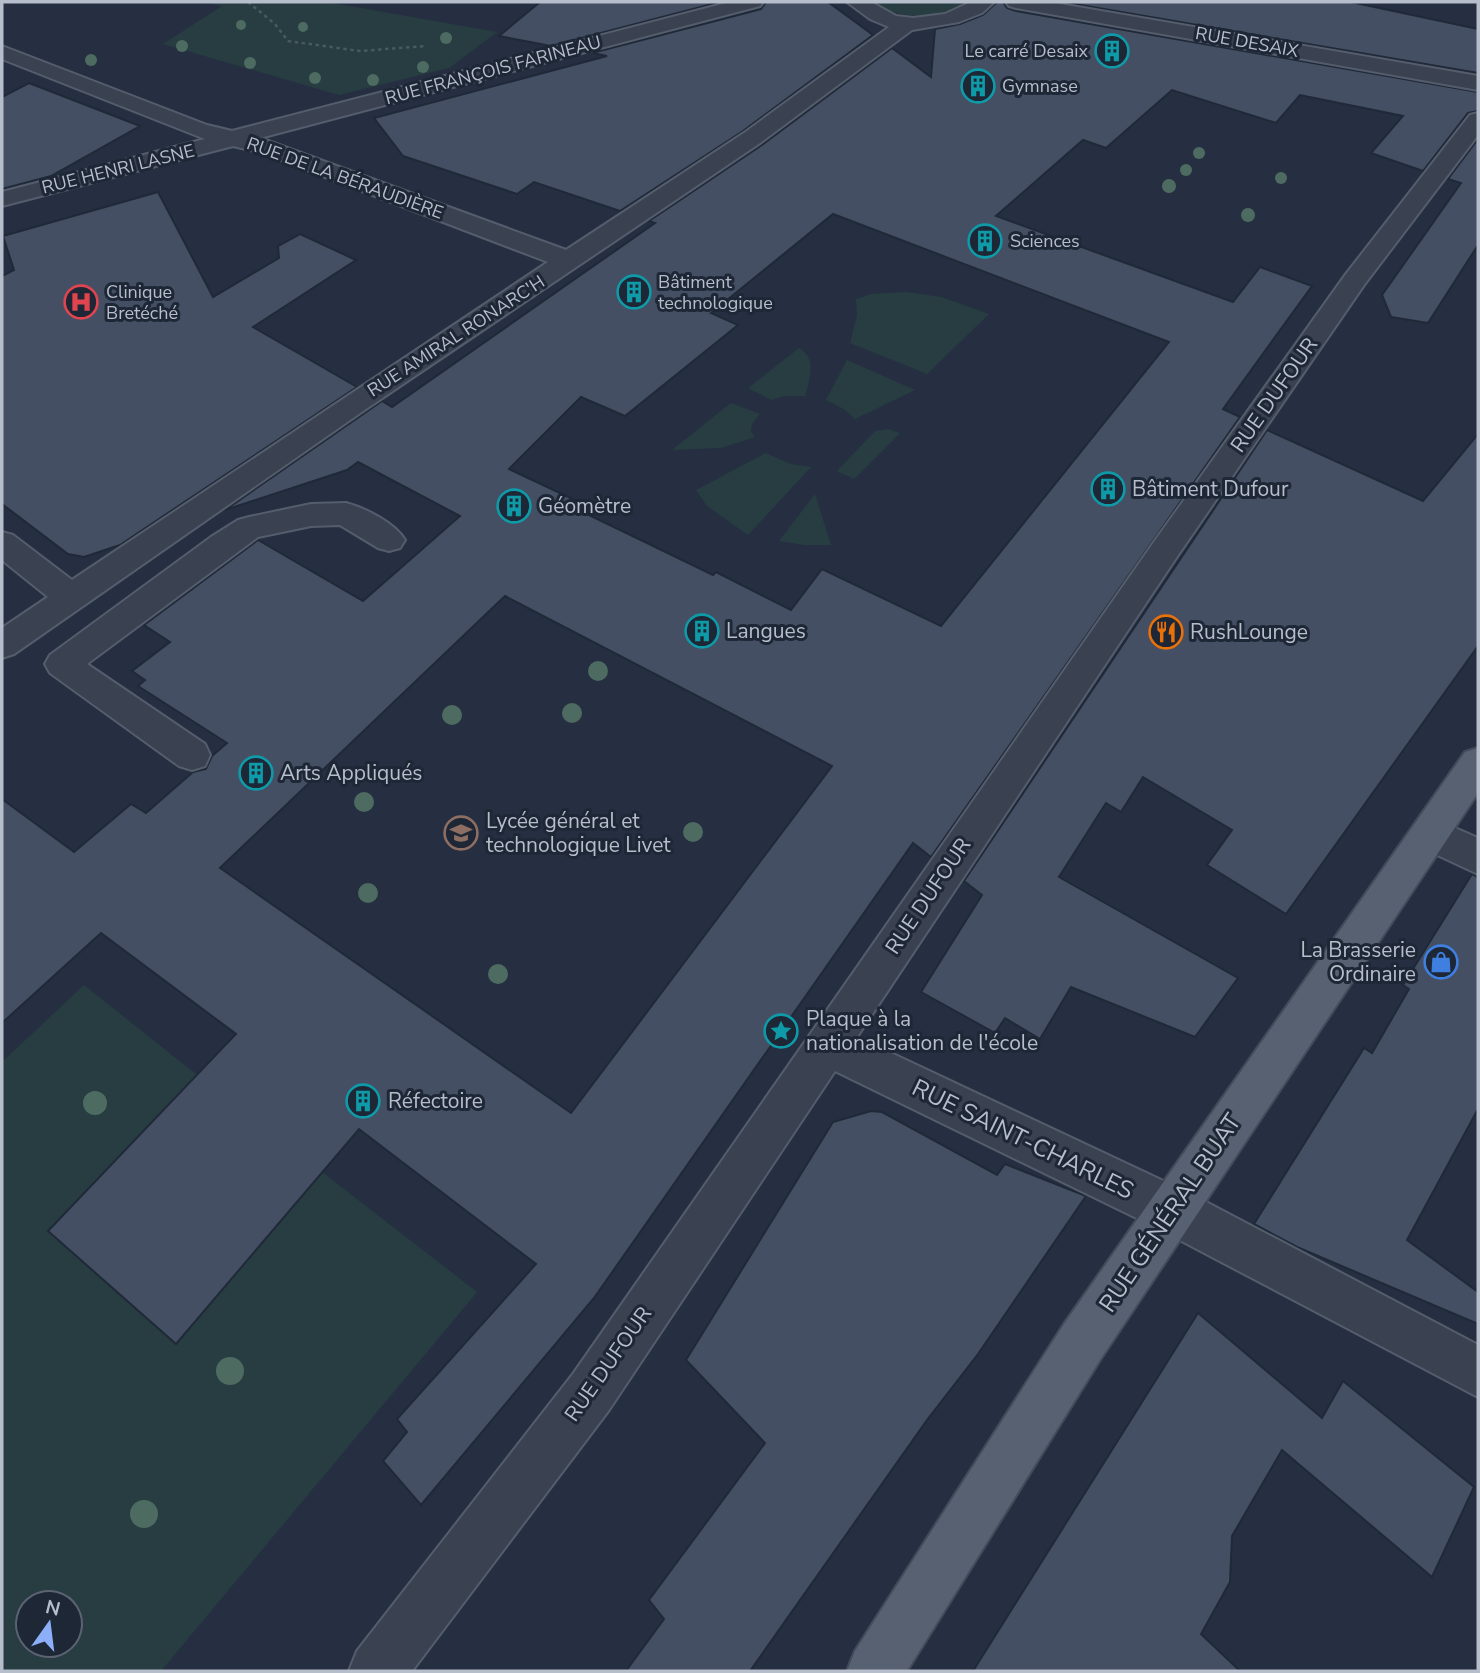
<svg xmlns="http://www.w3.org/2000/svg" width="1480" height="1673" viewBox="0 0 1480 1673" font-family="'Nunito Sans',sans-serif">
<rect width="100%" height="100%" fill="#252f41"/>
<!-- green -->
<g fill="#273d42" fill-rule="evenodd">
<polygon points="204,2 327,2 497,32 449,68 339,95 163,44 222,6"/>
<path d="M871,2H961L963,3C938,23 896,18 871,2Z"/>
<polygon points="906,292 941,297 989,314 927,374 850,343 857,316 856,299 871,294"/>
<path d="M799,348C817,358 810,379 805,396H785L771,400L748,388Z"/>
<polygon points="847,360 915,390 855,419 844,409 826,400"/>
<polygon points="731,403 760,414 752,424 751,432 755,437 721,448 672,450"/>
<polygon points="888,429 900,433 854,479 837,471 875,431"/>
<polygon points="766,453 790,464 811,467 748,535 707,506 696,490"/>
<polygon points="815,494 831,545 804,545 779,541"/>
<path d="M84,985L197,1075L48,1231L176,1344L322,1172L477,1292L161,1671H2V1062ZM28,1603H70V1645H28Z"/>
</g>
<!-- building -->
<g fill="#444f63" stroke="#202938" stroke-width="2" fill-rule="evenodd">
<polygon points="540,2 720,2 551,46 499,36"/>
<polygon points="766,2 828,2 873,35 743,131 620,211 534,182 517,194 403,156 374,118 607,56 592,53 761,9"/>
<path d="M997,2H1003L1007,8L1016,11L1478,92V111L1468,113L1423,171L1371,153L1403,116L1300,95L1276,123L1172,90L1106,148L1083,140L996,216L1233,302L1260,267L1312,286L1223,409L1240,417L931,857L913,843L594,1298L421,1505L383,1461L407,1432L397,1419L536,1264L359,1129L176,1344L48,1231L236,1034L101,933L2,1023V799L74,852L131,804L146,813L193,772L206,769L212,756L227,743L138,686L145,680L132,671L170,642L144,625L258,540L363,601L460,516L358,462L347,470L225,510L382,401L392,407L655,223L649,221L762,145L892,48L931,77L935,29L960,24L983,15ZM833,214L1169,342L941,626L822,569L791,610L716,572L713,575L589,515L596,510L509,469L581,397L625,416L738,325L711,313ZM505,596L832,766L571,1113L220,868Z"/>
<polygon points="1063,2 1351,2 1478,29 1478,73"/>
<polygon points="29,83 140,126 51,176 2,189 2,97"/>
<polygon points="1478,139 1478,245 1428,323 1391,317 1382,295 1461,183 1448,179"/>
<polygon points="158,192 213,297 279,258 278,246 300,234 356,260 253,327 357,387 120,545 84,557 68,554 2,504 2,276 14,270 3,236"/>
<polygon points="1267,430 1423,501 1478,434 1478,646 1286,914 1207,865 1232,830 1143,777 1121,812 1106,803 1059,877 1238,978 1195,1037 1071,987 1040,1039 1005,1018 995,1033 921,992 982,895 964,881"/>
<polygon points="1472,874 1478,877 1478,1109 1407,1240 1478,1292 1478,1324 1297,1247 1254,1224 1364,1048 1372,1053 1409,989 1403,985"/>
<polygon points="871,1111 882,1112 997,1175 1005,1164 1086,1196 978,1354 927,1420 750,1671 626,1671 664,1619 649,1600 765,1443 686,1360 833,1122"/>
<polygon points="1198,1313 1322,1418 1343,1381 1474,1487 1432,1577 1282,1450 1232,1536 1230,1582 1201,1634 1240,1671 973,1671"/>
</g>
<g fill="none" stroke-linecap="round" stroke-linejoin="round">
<defs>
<g id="minor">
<polygon points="730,2 763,2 760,6 260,138 566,250 744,133 889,27 870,19 847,2 871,2 896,16 913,18 945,14 971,2 994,2 982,13 959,22 912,30 760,143 363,411 14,654 2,658 2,628 48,597 2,560 2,532 13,535 72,580 548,262 262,153 233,146 2,206 2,192 205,139 2,59 2,46 207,125 232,131"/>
<polygon points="1006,2 1049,2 1478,76 1478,90 1016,8 1009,6"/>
<polygon points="1478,113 1478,135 1364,285 1176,558 857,1037 1189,1193 1478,1345 1478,1397 1155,1227 835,1071 609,1410 412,1671 349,1671 357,1651 573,1374 1154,542 1346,274 1470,115"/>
<path d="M346,503C365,508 395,523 405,540L400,548L389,551L378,548L340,525L311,526L258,537L87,664L205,744L210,755L205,766L192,770L179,766L50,673L45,664L50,655L211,537L238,520L249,517L311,504Z"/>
<polygon points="1432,818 1478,838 1478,874 1418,846 1413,834 1418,822"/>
</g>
<polygon id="major" points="1478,748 1478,793 1100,1360 907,1671 847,1671 855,1651 1064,1324 1465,752"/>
</defs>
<!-- minor casing -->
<use href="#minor" stroke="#545d6b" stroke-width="4"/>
<!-- major casing -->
<use href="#major" stroke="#434b5a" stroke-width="4"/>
<!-- path -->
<polyline stroke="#465a5f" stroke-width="2.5" stroke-dasharray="3.5 3.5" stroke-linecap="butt" points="248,2 275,24 288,41 360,51 426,46"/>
<!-- minor -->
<use href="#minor" fill="#3a4251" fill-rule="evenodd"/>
<!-- major -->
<use href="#major" fill="#586171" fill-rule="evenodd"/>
</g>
<!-- trees -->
<g fill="#4d6b61">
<circle cx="241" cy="25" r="5"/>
<circle cx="303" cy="27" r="5"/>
<circle cx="446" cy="38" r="6"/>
<circle cx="182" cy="46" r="6"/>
<circle cx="91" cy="60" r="6"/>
<circle cx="250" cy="63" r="6"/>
<circle cx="423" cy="67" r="6"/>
<circle cx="315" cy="78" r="6"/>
<circle cx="373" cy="80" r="6"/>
<circle cx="1199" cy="153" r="6"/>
<circle cx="1186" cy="170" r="6"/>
<circle cx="1281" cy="178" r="6"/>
<circle cx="1169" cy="186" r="7"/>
<circle cx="1248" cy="215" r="7"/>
<circle cx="598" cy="671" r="10"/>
<circle cx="572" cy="713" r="10"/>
<circle cx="452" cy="715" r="10"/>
<circle cx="364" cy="802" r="10"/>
<circle cx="693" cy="832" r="10"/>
<circle cx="368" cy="893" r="10"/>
<circle cx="498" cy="974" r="10"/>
<circle cx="95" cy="1103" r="12"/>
<circle cx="230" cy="1371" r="14"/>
<circle cx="144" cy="1514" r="14"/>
</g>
<!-- icons -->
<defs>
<symbol id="building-ring" viewBox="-11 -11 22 22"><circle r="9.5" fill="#1e2736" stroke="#0f9aa8" stroke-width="1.5"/><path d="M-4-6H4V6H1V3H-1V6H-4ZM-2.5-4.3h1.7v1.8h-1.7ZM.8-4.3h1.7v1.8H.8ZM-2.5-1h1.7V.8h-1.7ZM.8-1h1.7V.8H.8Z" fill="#0f9aa8"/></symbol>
<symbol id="hospital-ring" viewBox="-11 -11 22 22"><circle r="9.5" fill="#1e2736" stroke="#e0444e" stroke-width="1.5"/><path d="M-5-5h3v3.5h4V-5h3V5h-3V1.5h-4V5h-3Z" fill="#e0444e"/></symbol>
<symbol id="restaurant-ring" viewBox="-11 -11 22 22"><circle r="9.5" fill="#1e2736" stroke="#e8710a" stroke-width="1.5"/><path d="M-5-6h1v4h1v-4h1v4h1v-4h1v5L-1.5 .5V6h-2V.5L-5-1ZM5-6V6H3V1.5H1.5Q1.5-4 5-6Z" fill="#e8710a"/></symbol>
<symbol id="school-ring" viewBox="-11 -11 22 22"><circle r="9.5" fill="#1e2736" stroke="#8d6e63" stroke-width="1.5"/><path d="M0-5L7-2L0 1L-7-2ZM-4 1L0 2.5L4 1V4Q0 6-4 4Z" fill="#8d6e63"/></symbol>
<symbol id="shop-ring" viewBox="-11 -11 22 22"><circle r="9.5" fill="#1e2736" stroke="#3f7fe0" stroke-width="1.5"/><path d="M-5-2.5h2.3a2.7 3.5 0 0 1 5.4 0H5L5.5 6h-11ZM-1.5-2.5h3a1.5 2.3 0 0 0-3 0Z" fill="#3f7fe0"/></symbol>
<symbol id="sight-ring" viewBox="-11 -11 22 22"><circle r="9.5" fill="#1e2736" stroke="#0f9aa8" stroke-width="1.5"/><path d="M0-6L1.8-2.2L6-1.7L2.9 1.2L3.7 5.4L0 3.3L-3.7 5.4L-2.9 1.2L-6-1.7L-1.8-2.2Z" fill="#0f9aa8"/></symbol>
</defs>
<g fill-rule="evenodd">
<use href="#building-ring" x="1093" y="32" width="38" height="38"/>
<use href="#building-ring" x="959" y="67" width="38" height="38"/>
<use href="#building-ring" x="966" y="222" width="38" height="38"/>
<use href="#building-ring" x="615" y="273" width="38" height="38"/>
<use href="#hospital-ring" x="62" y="283" width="38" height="38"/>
<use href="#building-ring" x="1089" y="470" width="38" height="38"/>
<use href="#building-ring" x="495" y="487" width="38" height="38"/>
<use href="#building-ring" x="683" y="612" width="38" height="38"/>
<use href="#restaurant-ring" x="1147" y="613" width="38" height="38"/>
<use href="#building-ring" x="237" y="754" width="38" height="38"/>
<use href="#school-ring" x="442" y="814" width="38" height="38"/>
<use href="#shop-ring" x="1422" y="943" width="38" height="38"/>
<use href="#sight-ring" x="762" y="1012" width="38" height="38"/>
<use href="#building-ring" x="344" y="1082" width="38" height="38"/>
</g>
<g text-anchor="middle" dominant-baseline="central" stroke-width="6" stroke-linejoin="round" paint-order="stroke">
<!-- far-street labels -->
<g font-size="18" fill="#b6bdcb" stroke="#1e2736">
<text transform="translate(1247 42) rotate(10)">RUE DESAIX</text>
<text transform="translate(493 70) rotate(-15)">RUE FRANÇOIS FARINEAU</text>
<text transform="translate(118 169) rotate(-14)">RUE HENRI LASNE</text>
<text transform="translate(345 178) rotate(20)">RUE DE LA BÉRAUDIÈRE</text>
<text transform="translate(456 336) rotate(-33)">RUE AMIRAL RONARC'H</text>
</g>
<!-- far-poi labels -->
<g font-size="18" fill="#b6bdcb" stroke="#1e2736" text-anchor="start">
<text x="1088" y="51" text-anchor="end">Le carré Desaix</text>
<text x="1002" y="86">Gymnase</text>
<text x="1010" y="241">Sciences</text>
<text x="658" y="282">Bâtiment<tspan x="658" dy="21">technologique</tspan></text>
<text x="106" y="292">Clinique<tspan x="106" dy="21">Bretéché</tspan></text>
</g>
<!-- street labels -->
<g font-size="21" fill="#b6bdcb" stroke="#1e2736">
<text transform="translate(1274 395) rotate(-55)">RUE DUFOUR</text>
<text transform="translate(928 896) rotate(-56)">RUE DUFOUR</text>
<text transform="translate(608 1364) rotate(-55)">RUE DUFOUR</text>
</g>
<!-- poi labels -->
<g font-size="21" fill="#b6bdcb" stroke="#1e2736" text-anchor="start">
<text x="1132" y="489">Bâtiment Dufour</text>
<text x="538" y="506">Géomètre</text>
<text x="726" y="631">Langues</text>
<text x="1190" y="632">RushLounge</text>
<text x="280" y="773">Arts Appliqués</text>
<text x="486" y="821">Lycée général et<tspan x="486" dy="24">technologique Livet</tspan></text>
<text x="1416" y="950" text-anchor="end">La Brasserie<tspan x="1416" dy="24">Ordinaire</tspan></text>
<text x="806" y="1019">Plaque à la<tspan x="806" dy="24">nationalisation de l'école</tspan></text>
<text x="388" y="1101">Réfectoire</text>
</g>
<!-- near-street labels -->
<g font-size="24" fill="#b6bdcb" stroke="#1e2736">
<text transform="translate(1023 1139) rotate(26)">RUE SAINT-CHARLES</text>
<text transform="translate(1170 1213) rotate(-56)">RUE GÉNÉRAL BUAT</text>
</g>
</g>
<!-- border -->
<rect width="1480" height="1673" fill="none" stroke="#b6bdcb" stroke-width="7"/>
<!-- north arrow -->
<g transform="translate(49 1624) rotate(14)"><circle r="33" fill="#1e2736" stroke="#5b6372" stroke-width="2"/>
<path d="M0-5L12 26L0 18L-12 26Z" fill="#8daff9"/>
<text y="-10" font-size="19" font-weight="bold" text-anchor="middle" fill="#b6bdcb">N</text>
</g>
</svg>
